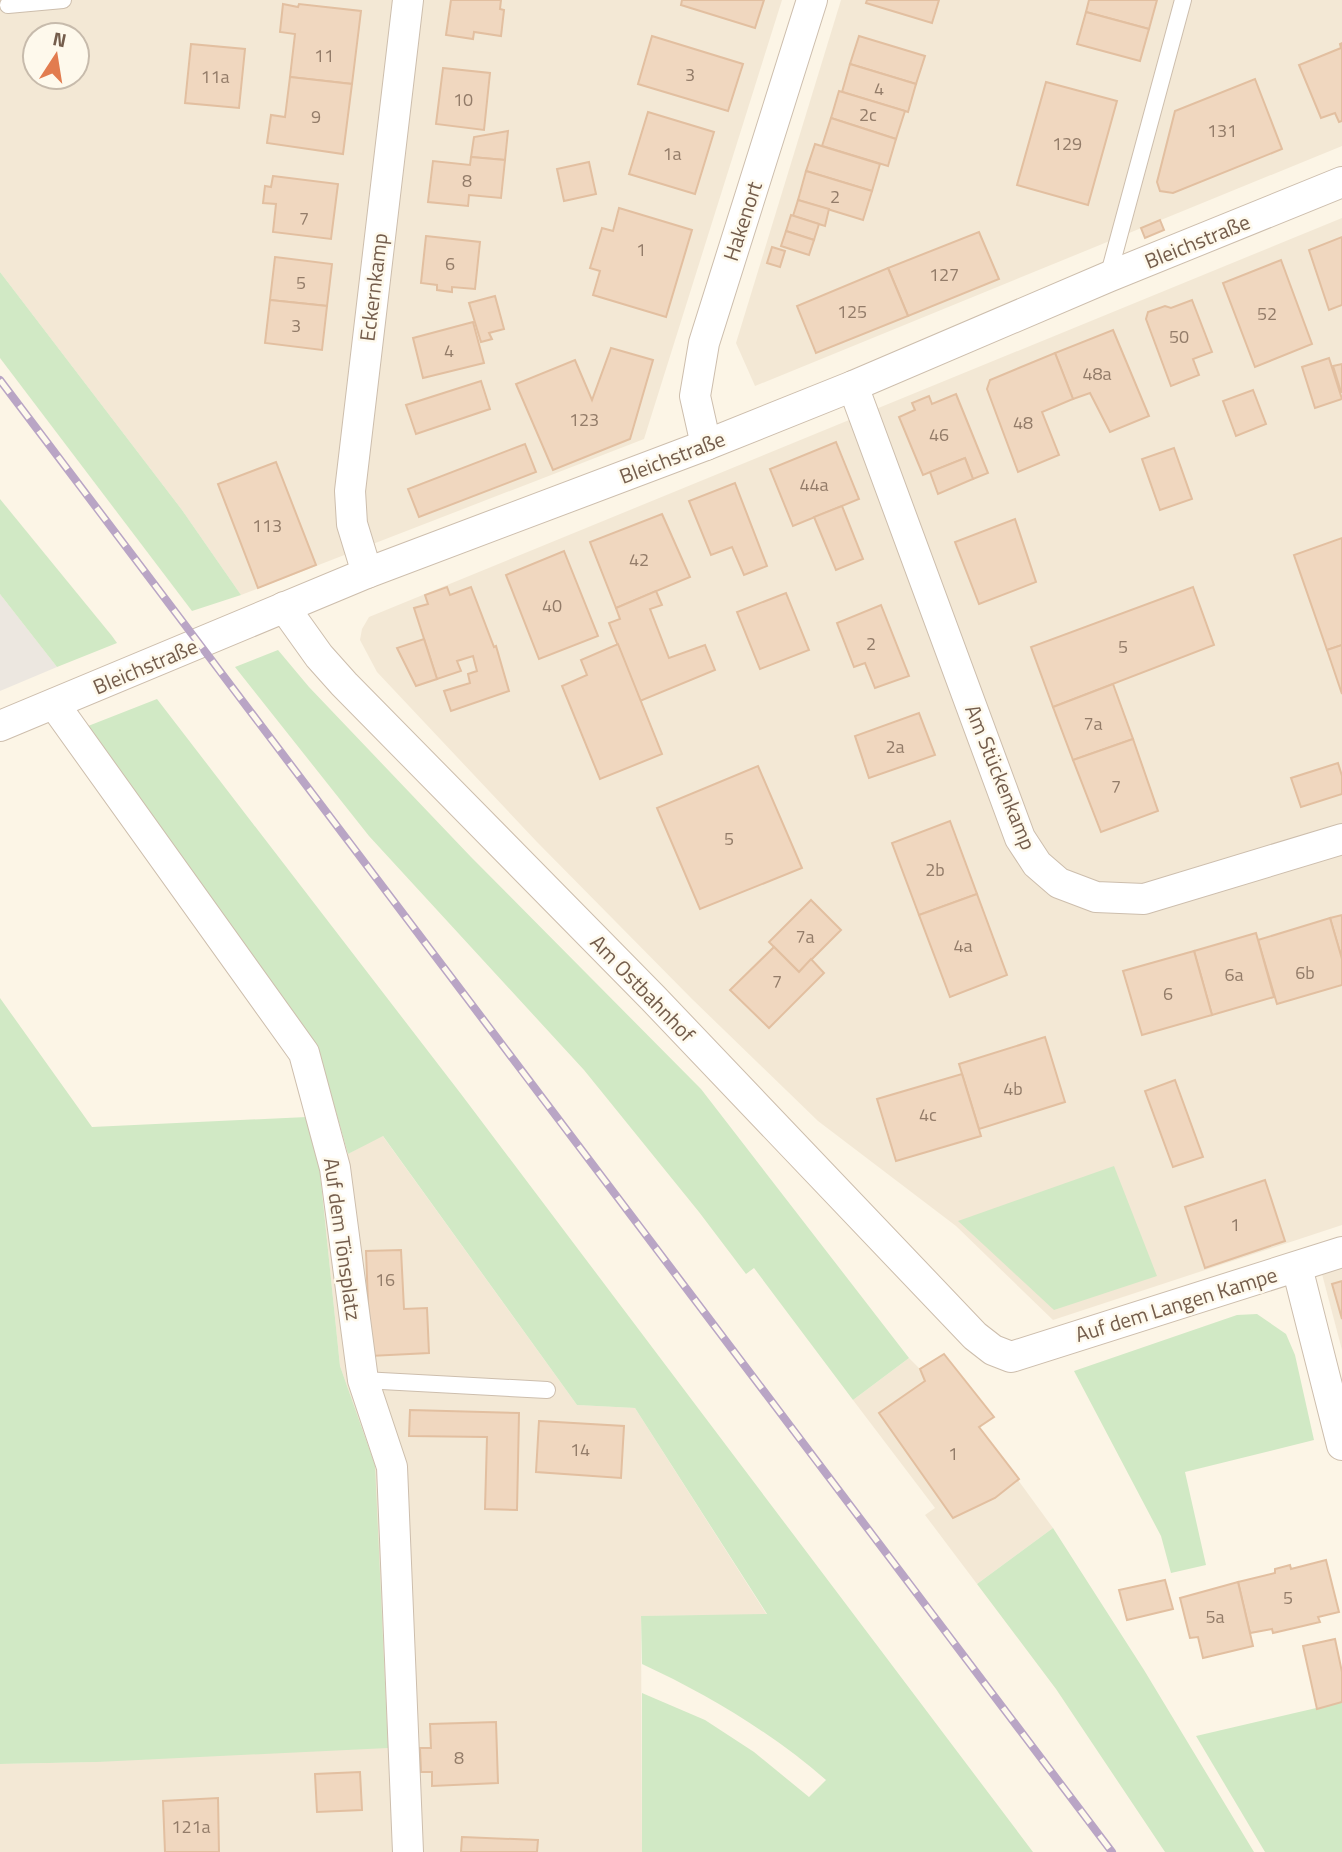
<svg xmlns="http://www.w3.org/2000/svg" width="1342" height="1852" viewBox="0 0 1342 1852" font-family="'Titillium Web',sans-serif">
<rect width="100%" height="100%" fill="#fcf5e6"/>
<!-- residential -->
<g fill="#f3e8d5" fill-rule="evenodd">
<path d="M0,0H782L644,439L241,595L182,510L0,272ZM35,35H77V77H35Z"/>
<polygon points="841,0 1342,0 1342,146 755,386 736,343"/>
<polygon points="1342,218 1342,1225 1053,1320 956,1226 818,1121 692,999 537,842 377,672 360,640 362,629 369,617"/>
<polygon points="382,1135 577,1405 635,1408 767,1615 641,1616 642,1852 0,1852 0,1764 97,1762 375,1465 340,1366 318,1153 348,1154"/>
<polygon points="1342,1268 1342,1350 1322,1274"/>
<polygon points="944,1354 994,1417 980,1428 1053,1528 977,1584 925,1515 935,1508 853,1400 909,1358 920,1369"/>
</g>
<!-- industrial -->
<polygon fill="#ece7e0" points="0,594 57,667 0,691"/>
<!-- green -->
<g fill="#d1e9c5">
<polygon points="0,272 182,510 241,595 192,611 0,358"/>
<polygon points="0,499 112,636 117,643 57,667 0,594"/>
<polygon points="278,650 309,687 471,857 701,1089 909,1358 853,1400 754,1268 746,1274 699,1212 584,1070 369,836 235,667"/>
<path d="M157,699L461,1094L1033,1852H642V1693L705,1720L754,1752L809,1797L826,1780C772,1733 707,1694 642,1664L641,1616L767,1614L635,1408L577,1405L383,1136L348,1154L317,1045L198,879L83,728Z"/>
<polygon points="0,998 92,1127 307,1117 318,1153 340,1366 375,1465 388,1748 97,1762 0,1764"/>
<polygon points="1114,1166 1157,1276 1054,1310 958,1221"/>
<polygon points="1257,1314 1286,1334 1295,1355 1314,1440 1185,1472 1206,1565 1171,1573 1161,1536 1074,1371 1237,1315"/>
<polygon points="1053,1528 1144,1670 1254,1852 1165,1852 1056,1689 977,1584"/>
<polygon points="1342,1702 1342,1852 1265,1852 1196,1736"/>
</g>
<!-- building -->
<g fill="#f0d7bf" stroke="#e2bfa0" stroke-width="2">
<polygon points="451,0 501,0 500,9 504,10 501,36 474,32 473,39 446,35"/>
<polygon points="682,0 764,0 755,28 681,5"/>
<polygon points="867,0 939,0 932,23 866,3"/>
<polygon points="1089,0 1157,0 1149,29 1086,12"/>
<polygon points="283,4 298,7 299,4 361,11 352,84 290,77 295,34 280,32"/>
<polygon points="1086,12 1149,29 1140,61 1077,44"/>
<polygon points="652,36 743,64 728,111 638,84"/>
<polygon points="859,36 925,56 916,84 850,64"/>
<polygon points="1342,43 1342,121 1339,122 1335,113 1321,118 1299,65 1341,48 1340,44"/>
<polygon points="191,44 245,49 239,108 185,103"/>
<polygon points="850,64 916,84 908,112 842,92"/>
<polygon points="443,68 490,73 484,130 436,124"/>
<polygon points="290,77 352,84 343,154 267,143 271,115 285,117"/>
<polygon points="1255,79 1282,149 1173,193 1160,191 1157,182 1175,111"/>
<polygon points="1046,82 1117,101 1088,205 1017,185"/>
<polygon points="839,91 905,111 896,139 831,118"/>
<polygon points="648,112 714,132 695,194 629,174"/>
<polygon points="831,118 896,139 888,166 822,146"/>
<polygon points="508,131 505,160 471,157 474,137"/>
<polygon points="815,144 880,164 872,191 806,171"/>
<polygon points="471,157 505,160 501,198 469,195 468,206 428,202 433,161 470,165"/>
<polygon points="589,162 596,194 564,201 557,169"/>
<polygon points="806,171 872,191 863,220 798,200"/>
<polygon points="273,176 338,184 331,239 273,232 276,204 263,203 265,186 271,187"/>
<polygon points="798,200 829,209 825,226 793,216"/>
<polygon points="619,208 692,230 666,317 593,295 600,271 590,268 602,228 613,231"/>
<polygon points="791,215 819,224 814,240 786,231"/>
<polygon points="1160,220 1164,230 1145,238 1141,228"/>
<polygon points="786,231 814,240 809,255 781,246"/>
<polygon points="979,232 999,279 908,316 888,268"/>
<polygon points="426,236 480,242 475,289 452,287 452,292 437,290 437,285 421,283"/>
<polygon points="1342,237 1342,305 1329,310 1309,250"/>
<polygon points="772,247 785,251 780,267 767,263"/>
<polygon points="275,257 332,264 327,306 270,300"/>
<polygon points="1281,260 1312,344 1255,367 1223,283"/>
<polygon points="888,268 908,316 816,353 797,306"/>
<polygon points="495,296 504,329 489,333 492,339 481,342 469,303"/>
<polygon points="270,300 327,306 322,350 265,343"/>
<polygon points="1192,300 1212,352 1193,359 1199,375 1171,386 1146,319 1148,312 1165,306 1171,308"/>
<polygon points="473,322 484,363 423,378 413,338"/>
<polygon points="1113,330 1149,416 1110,432 1090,393 1073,399 1055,353"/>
<polygon points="611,348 653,360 630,439 553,470 516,384 575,360 592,400"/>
<polygon points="1055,353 1073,399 1042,412 1059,455 1018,472 987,389 990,380"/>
<polygon points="1329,358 1342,399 1315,408 1302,367"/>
<polygon points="1342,364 1342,392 1341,392 1333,366"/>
<polygon points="481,381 490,409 416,434 406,405"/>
<polygon points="1253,390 1266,424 1236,436 1223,401"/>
<polygon points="956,394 988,473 973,479 965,458 923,475 899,417 915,410 912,403 929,396 932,404"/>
<polygon points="836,442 859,499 793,526 770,469"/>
<polygon points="525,444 536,472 419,517 408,489"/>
<polygon points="1174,448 1192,499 1160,510 1142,459"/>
<polygon points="965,458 973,479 938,494 930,472"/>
<polygon points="276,462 316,565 258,588 218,484"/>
<polygon points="735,483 767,566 744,575 732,547 711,555 689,501"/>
<polygon points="842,506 863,559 836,570 814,517"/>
<polygon points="662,514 690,577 616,608 590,542"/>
<polygon points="1015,519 1036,582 979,604 955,542"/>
<polygon points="1342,538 1342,645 1327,650 1294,555"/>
<polygon points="564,551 598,636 539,659 506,575"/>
<polygon points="447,587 450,595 471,587 494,647 496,646 509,691 451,711 444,691 470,683 468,674 477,671 473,656 457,661 461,671 437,679 414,608 428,604 425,595"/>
<polygon points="1193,587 1214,645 1053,707 1031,647"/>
<polygon points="656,591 662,605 650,609 669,658 705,645 715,670 640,701 609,623 620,619 616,608"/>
<polygon points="786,593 809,650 760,669 737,612"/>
<polygon points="881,605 909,676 875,688 865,663 854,667 837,623"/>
<polygon points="424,639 437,679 416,686 397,648"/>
<polygon points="618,644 662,754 600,779 562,686 587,675 581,660"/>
<polygon points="1342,645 1342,694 1327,650"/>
<polygon points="1113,684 1133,739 1073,760 1053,707"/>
<polygon points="919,713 935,755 869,778 855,736"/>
<polygon points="1133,739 1158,811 1101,832 1073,760"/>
<polygon points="1338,763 1342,776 1342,794 1301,807 1291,778"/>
<polygon points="758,766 802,868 700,909 657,808"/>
<polygon points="950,821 977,894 919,915 892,843"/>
<polygon points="977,894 1007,975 950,997 919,915"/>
<polygon points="811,900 841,930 799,972 769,942"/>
<polygon points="1342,915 1342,959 1330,918"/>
<polygon points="1330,918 1342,959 1342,985 1277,1004 1258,940"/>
<polygon points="1256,933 1274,997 1212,1015 1194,951"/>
<polygon points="774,947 799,972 811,959 824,973 769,1028 730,990"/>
<polygon points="1194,951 1212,1015 1142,1035 1123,971"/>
<polygon points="1045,1037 1065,1102 979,1129 959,1064"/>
<polygon points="962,1074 981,1136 896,1161 877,1099"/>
<polygon points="1175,1080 1203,1157 1173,1167 1145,1091"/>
<polygon points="1265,1180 1285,1241 1205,1268 1185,1207"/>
<polygon points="401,1250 404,1309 427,1308 429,1353 370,1356 366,1251"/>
<polygon points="1342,1281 1342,1319 1332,1284"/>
<polygon points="944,1354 994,1417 979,1427 1019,1479 995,1498 953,1518 879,1413 925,1381 920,1369"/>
<polygon points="410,1410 519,1413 517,1510 485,1509 487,1437 409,1436"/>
<polygon points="539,1421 624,1426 621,1478 536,1472"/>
<polygon points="1326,1560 1339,1612 1318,1617 1320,1622 1273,1633 1272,1629 1250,1633 1238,1582 1275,1573 1275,1569 1290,1565 1291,1569"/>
<polygon points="1165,1580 1173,1609 1127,1620 1119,1590"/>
<polygon points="1238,1582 1253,1646 1203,1658 1198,1637 1190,1638 1180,1598"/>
<polygon points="1335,1639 1342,1672 1342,1702 1317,1709 1303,1646"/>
<polygon points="496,1722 498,1783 432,1786 432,1772 421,1772 420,1748 431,1748 430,1724"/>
<polygon points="360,1772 362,1810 317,1812 315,1774"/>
<polygon points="218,1798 219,1852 165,1852 163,1801"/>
<polygon points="462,1837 538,1840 537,1852 461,1852"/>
</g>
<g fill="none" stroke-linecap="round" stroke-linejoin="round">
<defs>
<g id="service">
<polyline points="8,5 63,0"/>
<polyline points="1108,277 1183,0"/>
<polyline points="363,1380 547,1390"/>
</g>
<g id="minor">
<polyline points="853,386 1020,838 1037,864 1059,883 1096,897 1144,899 1342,839"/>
<polyline points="706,445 695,396 704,343 812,0"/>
<polyline points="367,573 352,524 350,491 408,0"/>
<polyline points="284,607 319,656 344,684 653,998 975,1336 993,1350 1011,1357 1342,1252"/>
<polyline points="54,704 304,1053 335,1168 363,1380 392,1467 408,1852"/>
<polyline points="0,726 367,573 706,445 853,386 1108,277 1342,182"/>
<polyline points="1297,1267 1342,1445"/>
</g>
</defs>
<!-- service casing -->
<use href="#service" stroke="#cdbead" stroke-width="18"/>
<!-- minor casing -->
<use href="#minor" stroke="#cdbead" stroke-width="32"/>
<!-- service -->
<use href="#service" stroke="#fff" stroke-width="16"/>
<!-- minor -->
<use href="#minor" stroke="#fff" stroke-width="30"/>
<defs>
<polyline id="rail" points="0,380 1112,1852"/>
</defs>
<!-- rail casing -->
<use href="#rail" stroke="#b9a5c5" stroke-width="8"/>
<!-- rail -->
<use href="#rail" stroke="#fef9ec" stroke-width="5" stroke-dasharray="16" stroke-linecap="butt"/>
</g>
<g text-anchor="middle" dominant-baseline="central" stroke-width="5" stroke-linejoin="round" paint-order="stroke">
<!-- number labels -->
<g font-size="18" fill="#937c69">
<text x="324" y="55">11</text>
<text x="690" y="74">3</text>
<text x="215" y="76">11a</text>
<text x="879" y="88">4</text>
<text x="463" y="99">10</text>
<text x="868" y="114">2c</text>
<text x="316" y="116">9</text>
<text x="1222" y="130">131</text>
<text x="1067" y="143">129</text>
<text x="672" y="153">1a</text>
<text x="467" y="180">8</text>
<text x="835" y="196">2</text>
<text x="304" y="218">7</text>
<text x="641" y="249">1</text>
<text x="450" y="263">6</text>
<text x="944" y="274">127</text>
<text x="301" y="282">5</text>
<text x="852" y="311">125</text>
<text x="1267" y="313">52</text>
<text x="296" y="325">3</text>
<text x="1179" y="336">50</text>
<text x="449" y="350">4</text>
<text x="1097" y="373">48a</text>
<text x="584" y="419">123</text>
<text x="1023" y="422">48</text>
<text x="939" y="434">46</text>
<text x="814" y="484">44a</text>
<text x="267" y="525">113</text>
<text x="639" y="559">42</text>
<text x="552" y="605">40</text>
<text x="871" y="643">2</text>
<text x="1123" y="646">5</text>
<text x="1093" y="723">7a</text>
<text x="895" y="746">2a</text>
<text x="1116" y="786">7</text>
<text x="729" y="838">5</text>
<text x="935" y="869">2b</text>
<text x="805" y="936">7a</text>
<text x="963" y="945">4a</text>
<text x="1305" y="972">6b</text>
<text x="1234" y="974">6a</text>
<text x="777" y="981">7</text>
<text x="1168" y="993">6</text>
<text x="1013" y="1088">4b</text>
<text x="928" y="1114">4c</text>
<text x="1235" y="1224">1</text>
<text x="385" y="1279">16</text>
<text x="580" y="1449">14</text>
<text x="953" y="1453">1</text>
<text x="1288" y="1597">5</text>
<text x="1215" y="1616">5a</text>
<text x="459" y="1757">8</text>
<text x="191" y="1826">121a</text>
</g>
<!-- street labels -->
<g font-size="21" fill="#745d4c" stroke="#fef9ec">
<text transform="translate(742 221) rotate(-72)">Hakenort</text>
<text transform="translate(1197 241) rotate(-22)">Bleichstraße</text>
<text transform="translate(373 287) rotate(-83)">Eckernkamp</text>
<text transform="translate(672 457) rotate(-21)">Bleichstraße</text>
<text transform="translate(145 666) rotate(-23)">Bleichstraße</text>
<text transform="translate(1001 777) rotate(68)">Am Stückenkamp</text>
<text transform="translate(643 988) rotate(46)">Am Ostbahnhof</text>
<text transform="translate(343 1239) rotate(82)">Auf dem Tönsplatz</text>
<text transform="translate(1176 1304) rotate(-17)">Auf dem Langen Kampe</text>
</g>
</g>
<!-- north arrow -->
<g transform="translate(56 56) rotate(12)"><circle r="33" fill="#fef9ec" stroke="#c7bbac" stroke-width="2"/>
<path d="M0-5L12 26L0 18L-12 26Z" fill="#e27c4f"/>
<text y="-10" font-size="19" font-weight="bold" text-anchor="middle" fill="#745d4c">N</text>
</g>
</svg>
